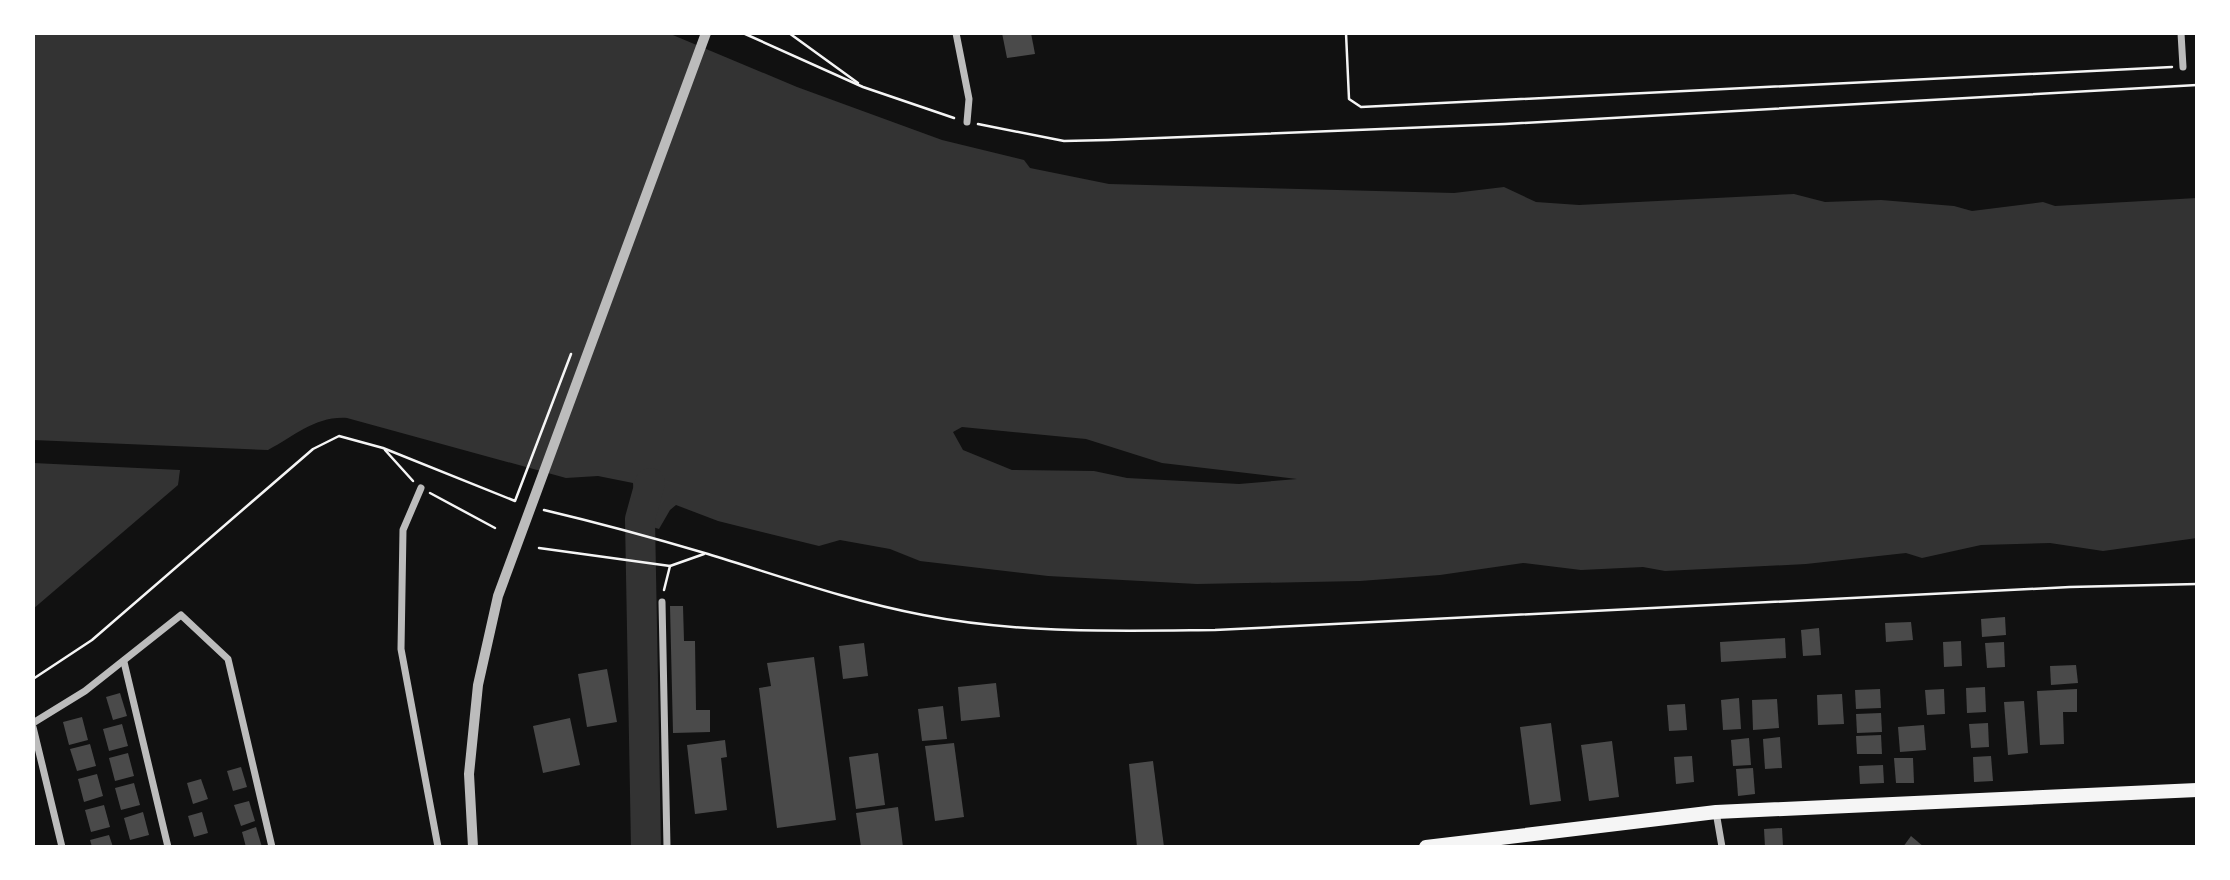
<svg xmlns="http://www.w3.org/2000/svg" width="2230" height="880" viewBox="0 0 2230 880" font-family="'PT Sans',sans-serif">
<rect width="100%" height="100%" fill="#111"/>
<!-- water -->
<g fill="#333" fill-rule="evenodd">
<path d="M33,33H668L797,87L942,140L1024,160L1030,168L1109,184L1454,193L1504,187L1536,202L1579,205L1794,194L1825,202L1881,200L1954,206L1972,211L2043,202L2055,206L2197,198V538L2103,551L2050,543L1981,545L1922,558L1906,553L1806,564L1665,571L1643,567L1581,570L1523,563L1440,575L1360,581L1197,584L1048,576L920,561L890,549L840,540L819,546L718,521L676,505L670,510L659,529L636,522L633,483L598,476L566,478L347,418C315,416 295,436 268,450L33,440ZM962,427L1086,439L1162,463L1297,479L1239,484L1127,478L1094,471L1012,470L963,450L953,432Z"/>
<polygon points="33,463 180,470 178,485 33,609"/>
</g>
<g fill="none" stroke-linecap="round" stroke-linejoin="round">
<!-- river -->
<polyline stroke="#333" stroke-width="30" points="646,847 640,519 650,483"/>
</g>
<!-- building -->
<g fill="#4a4a4a">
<polygon points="1002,33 1031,33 1035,54 1007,58"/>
<polygon points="670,606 683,606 684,641 695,641 696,710 710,710 710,732 673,733"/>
<polygon points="2005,617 2006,635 1982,637 1981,619"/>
<polygon points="1911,622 1913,640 1886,642 1885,623"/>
<polygon points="1819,628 1821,655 1803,656 1801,630"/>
<polygon points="1785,638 1786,658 1721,662 1720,642"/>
<polygon points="1961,641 1962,666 1944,667 1943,642"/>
<polygon points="2004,642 2005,667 1987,668 1985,643"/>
<polygon points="864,643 868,676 843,679 839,646"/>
<polygon points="814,657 836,820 777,828 759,688 771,686 767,663"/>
<polygon points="2076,665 2078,683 2051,685 2050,666"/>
<polygon points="607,669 617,722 587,727 578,674"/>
<polygon points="996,683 1000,717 961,721 958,687"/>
<polygon points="1985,687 1986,712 1967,713 1966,688"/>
<polygon points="1880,689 1881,708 1856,709 1855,690"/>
<polygon points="1944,689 1945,714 1927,715 1925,690"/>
<polygon points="2077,689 2077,712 2063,712 2064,744 2040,745 2037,691"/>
<polygon points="120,693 127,716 113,720 106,697"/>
<polygon points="1842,694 1844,724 1818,725 1817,695"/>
<polygon points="1739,698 1741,729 1723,730 1721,700"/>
<polygon points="1777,699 1779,728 1753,730 1752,700"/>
<polygon points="2024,701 2028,753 2008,755 2004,702"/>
<polygon points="1685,704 1687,730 1669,731 1667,705"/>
<polygon points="943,706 947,739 922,741 918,709"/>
<polygon points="1881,713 1882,732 1857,733 1856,714"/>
<polygon points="82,717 88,740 69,745 63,722"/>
<polygon points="570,718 580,765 543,773 533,726"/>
<polygon points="1551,723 1561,801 1530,805 1520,727"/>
<polygon points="1988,723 1989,747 1971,748 1969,724"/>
<polygon points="122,724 128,746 109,751 103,729"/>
<polygon points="1924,725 1926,750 1900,752 1898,727"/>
<polygon points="1881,735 1882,754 1857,754 1856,736"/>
<polygon points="1780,737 1782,768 1765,769 1763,739"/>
<polygon points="1749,738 1751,765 1733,766 1731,740"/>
<polygon points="725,740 727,757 721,758 727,810 695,814 687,745"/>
<polygon points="1612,741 1619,797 1589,801 1581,745"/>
<polygon points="954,743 964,817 935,821 925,746"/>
<polygon points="90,744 96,766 77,771 70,749"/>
<polygon points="128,753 134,776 115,781 109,758"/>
<polygon points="878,753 885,805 856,809 849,757"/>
<polygon points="1692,756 1694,782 1676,784 1674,757"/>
<polygon points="1991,756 1993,781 1974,782 1973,757"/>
<polygon points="1894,758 1913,758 1914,783 1896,783"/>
<polygon points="1153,761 1164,847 1137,847 1129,764"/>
<polygon points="1883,765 1884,783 1860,784 1859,766"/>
<polygon points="241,767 247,787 233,791 227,771"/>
<polygon points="1753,768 1755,794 1738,796 1736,769"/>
<polygon points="97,774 103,796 84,802 78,779"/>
<polygon points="201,779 208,799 193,804 187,783"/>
<polygon points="134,783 140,805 121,810 115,788"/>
<polygon points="249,801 255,821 241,826 234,805"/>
<polygon points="104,805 110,827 91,832 85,810"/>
<polygon points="898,807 903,847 861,847 856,813"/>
<polygon points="143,812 149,835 130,840 124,818"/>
<polygon points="202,812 208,833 194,837 188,816"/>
<polygon points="256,827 262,847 246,847 242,832"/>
<polygon points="1782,828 1783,846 1765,847 1764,829"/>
<polygon points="109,835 113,847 92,847 90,840"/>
<polygon points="1911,836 1924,847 1903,847"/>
</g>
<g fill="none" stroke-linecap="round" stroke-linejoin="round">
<!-- path -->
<g stroke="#f5f5f5" stroke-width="2.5">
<polyline points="743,33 863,87 954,118"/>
<polyline points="789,33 858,83"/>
<polyline points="1346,33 1349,99 1361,107 2172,67"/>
<polyline points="978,124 1064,141 1108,140 1505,124 2197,85"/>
<polyline points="385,450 413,481"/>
<polyline points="430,493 495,528"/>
<path d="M544,510C599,523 654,538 708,554C780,576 849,601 923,615C1019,634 1117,631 1215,630L2070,587L2197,584"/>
<polyline points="539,548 670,566 704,554"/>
<polyline points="664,590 670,566"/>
<polyline points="33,679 92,640 313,449 339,436 383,448 515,501 571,354"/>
</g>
<!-- minor -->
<g stroke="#bcbcbc" stroke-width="7">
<polyline points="956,33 969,99 967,122"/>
<polyline points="2181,33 2183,67"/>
<polyline points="421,488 403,530 401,649 438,847"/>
<polyline points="662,602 667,847"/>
<polyline points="124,662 168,847"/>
<polyline points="33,723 85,691 181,615 228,659 272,847"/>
<polyline points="33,727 62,847"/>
<polyline points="1716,812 1722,847"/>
</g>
<!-- tertiary -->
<polyline stroke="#bcbcbc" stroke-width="10" points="473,847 469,774 478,685 498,596 706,33"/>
<!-- primary -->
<polyline stroke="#f5f5f5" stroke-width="14" points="1426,847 1716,812 2197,790"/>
</g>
<!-- border -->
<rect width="2230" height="880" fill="none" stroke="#ffffff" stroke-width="70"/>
</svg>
